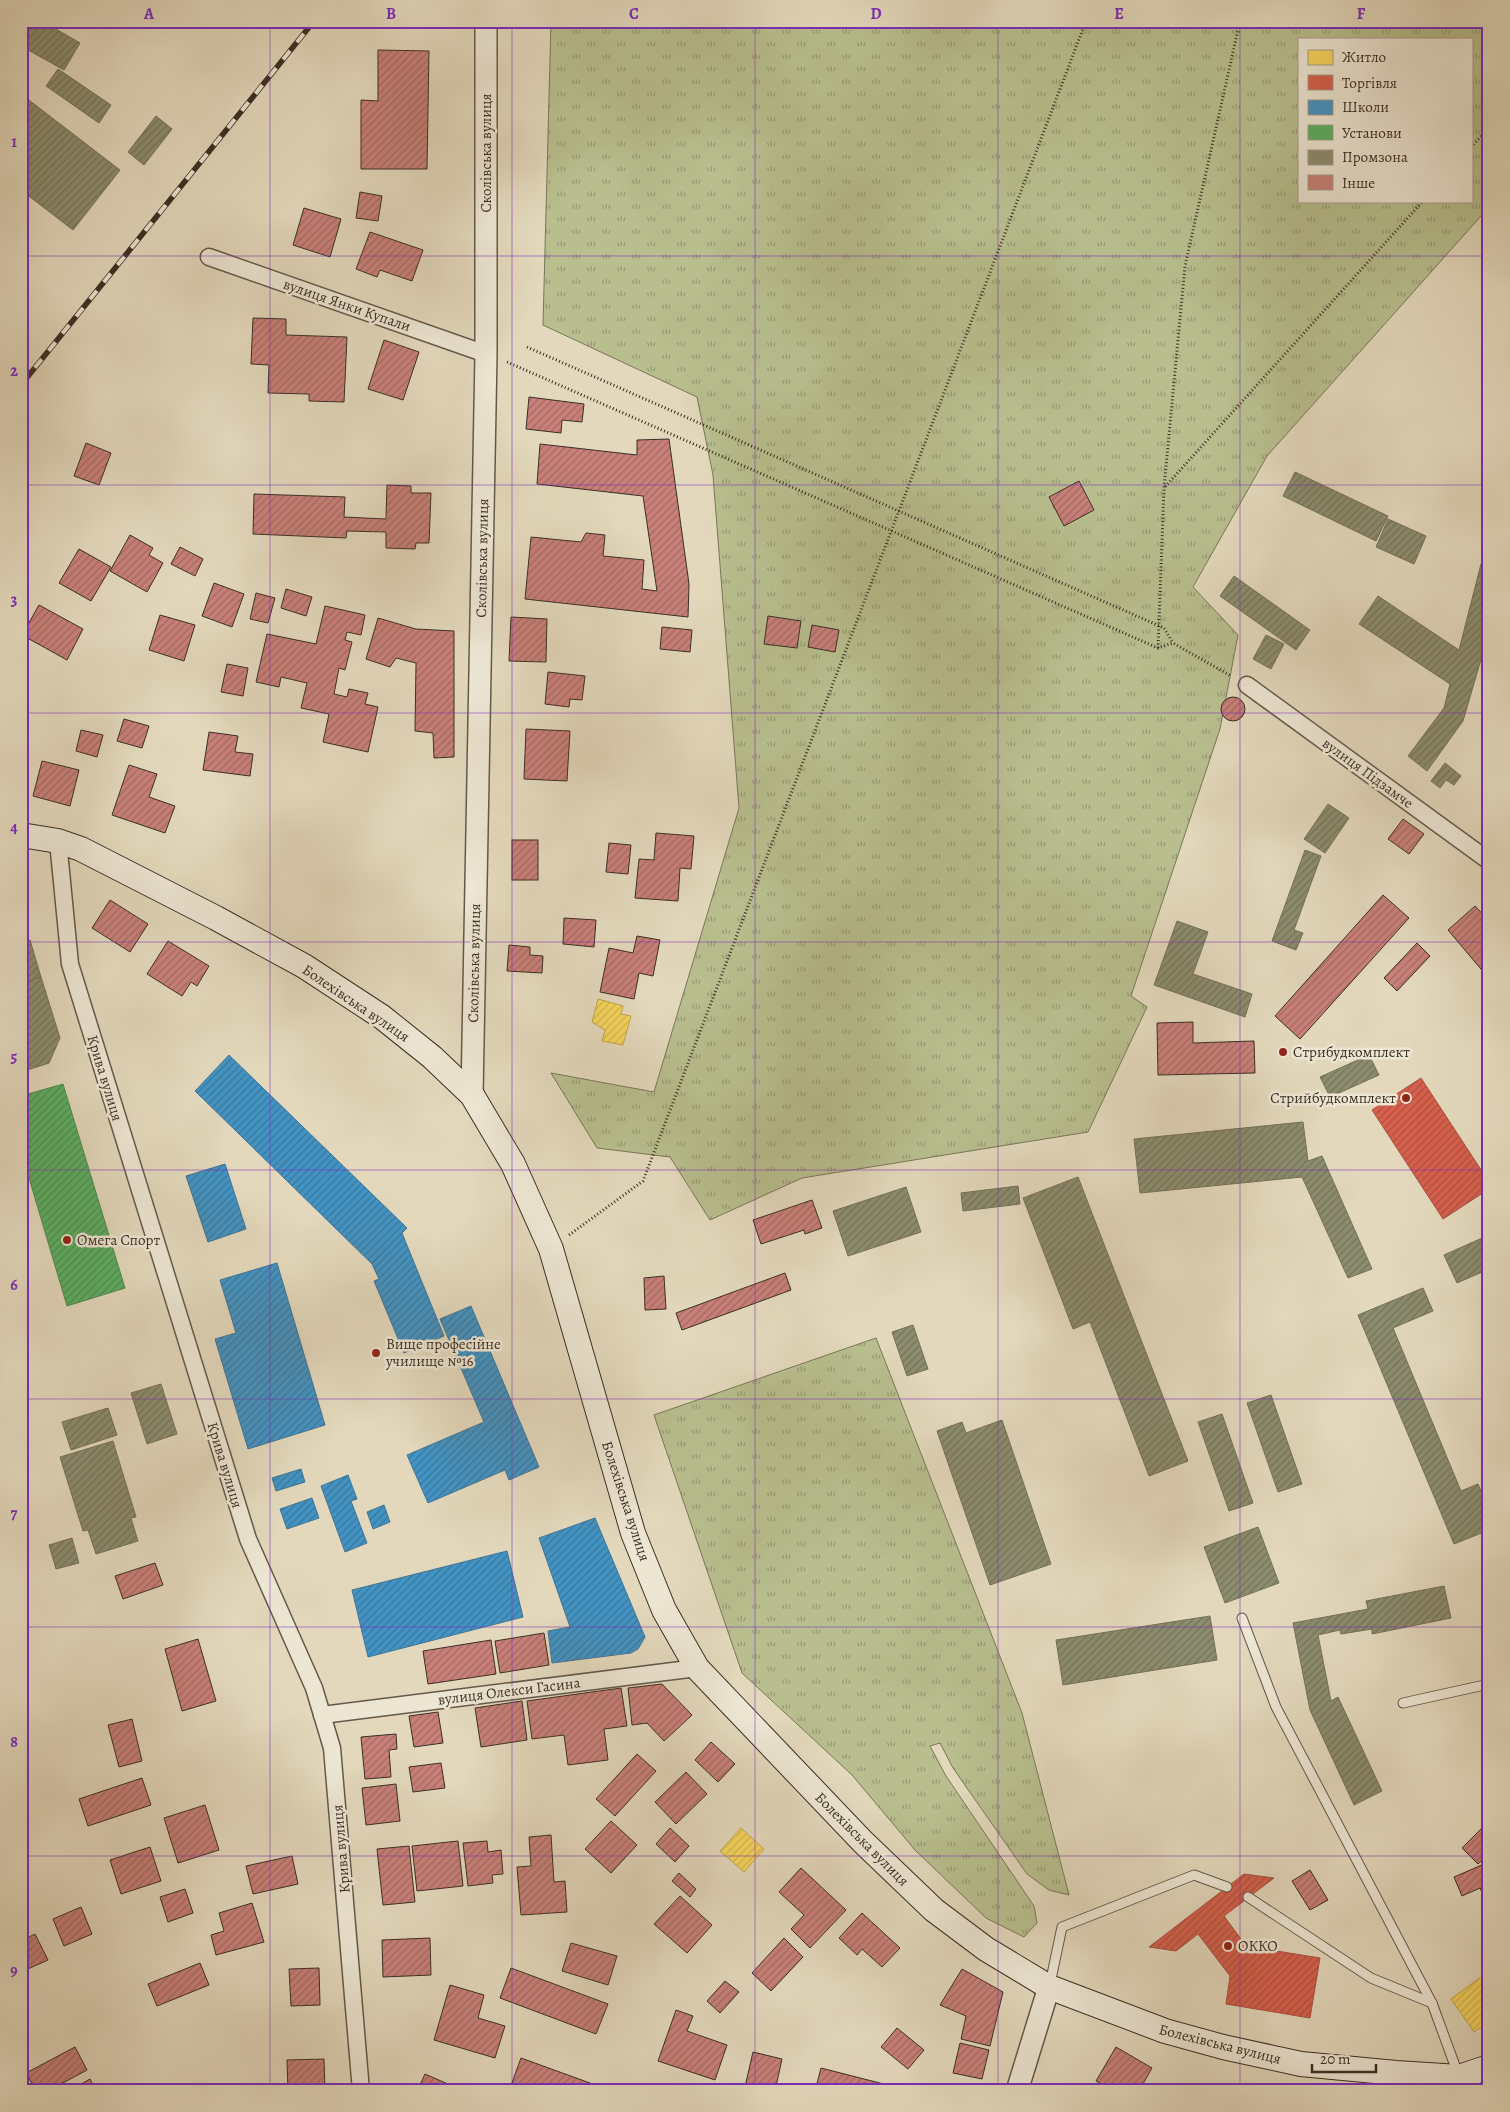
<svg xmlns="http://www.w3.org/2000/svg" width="1510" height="2112" viewBox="0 0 1510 2112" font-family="Alegreya,serif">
<defs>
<pattern id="grass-tufts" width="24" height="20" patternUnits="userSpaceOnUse" patternTransform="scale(1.25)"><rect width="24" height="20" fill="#b8be8e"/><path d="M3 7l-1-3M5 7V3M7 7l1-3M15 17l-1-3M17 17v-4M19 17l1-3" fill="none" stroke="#979b74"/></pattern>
<pattern id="homes-hatch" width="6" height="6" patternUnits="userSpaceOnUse" patternTransform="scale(1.25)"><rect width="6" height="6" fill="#f6d55c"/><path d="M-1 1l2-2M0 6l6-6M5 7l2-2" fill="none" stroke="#d4b750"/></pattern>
<pattern id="shops-hatch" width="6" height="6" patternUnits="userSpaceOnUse" patternTransform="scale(1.25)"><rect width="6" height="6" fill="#d6604d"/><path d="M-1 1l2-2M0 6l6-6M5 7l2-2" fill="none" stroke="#af5040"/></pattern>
<pattern id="schools-hatch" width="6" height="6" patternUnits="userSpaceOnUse" patternTransform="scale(1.25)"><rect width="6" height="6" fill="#4393c3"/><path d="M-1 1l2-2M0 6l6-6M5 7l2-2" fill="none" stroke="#39789e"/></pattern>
<pattern id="public-hatch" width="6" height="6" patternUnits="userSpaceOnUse" patternTransform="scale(1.25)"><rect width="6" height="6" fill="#5aae61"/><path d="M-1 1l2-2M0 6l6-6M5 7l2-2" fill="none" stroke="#4c8e50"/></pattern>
<pattern id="industry-hatch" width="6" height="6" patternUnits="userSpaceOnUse" patternTransform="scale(1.25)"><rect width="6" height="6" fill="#8c8c6e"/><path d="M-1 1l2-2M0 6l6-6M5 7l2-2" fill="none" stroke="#74735a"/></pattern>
<pattern id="building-hatch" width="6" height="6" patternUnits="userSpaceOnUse" patternTransform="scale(1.25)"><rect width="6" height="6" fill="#c88079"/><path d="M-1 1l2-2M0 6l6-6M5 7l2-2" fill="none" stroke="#a46963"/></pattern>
</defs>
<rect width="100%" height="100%" fill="#e3d8bc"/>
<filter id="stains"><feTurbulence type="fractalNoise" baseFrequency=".004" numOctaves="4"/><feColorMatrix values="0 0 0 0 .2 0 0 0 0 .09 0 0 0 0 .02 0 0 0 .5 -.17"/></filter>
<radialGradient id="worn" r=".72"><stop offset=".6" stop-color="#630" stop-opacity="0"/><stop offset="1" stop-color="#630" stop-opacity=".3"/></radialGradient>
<!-- grass -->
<g fill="url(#grass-tufts)" stroke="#7a765a" fill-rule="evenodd">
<path d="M551,21H1489V207L1267,456L1193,587L1238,635L1220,729L1131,996L1147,1007L1088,1132L802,1178L710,1220L670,1157L597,1148L551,1073L654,1092L739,808L713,475L697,397L543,325ZM1299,39H1471V201H1299Z"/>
<polygon points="876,1338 1022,1713 1069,1895 1049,1890 1027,1874 953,1768 940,1743 930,1746 946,1776 1034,1906 1037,1923 1024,1937 986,1918 915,1850 852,1775 742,1673 654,1415"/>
</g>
<!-- homes -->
<g fill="url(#homes-hatch)" stroke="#bea34c">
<polygon points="598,999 623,1006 621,1014 631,1016 623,1045 602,1041 605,1030 592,1022"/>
<polygon points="741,1828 764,1849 744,1872 720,1851"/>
<polygon points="1489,1971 1489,2022 1474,2032 1451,1999"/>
</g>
<!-- shops -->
<g fill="url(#shops-hatch)" stroke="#a85141">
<polygon points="1421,1078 1489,1182 1489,1189 1443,1219 1372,1110"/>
<polygon points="1244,1874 1274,1878 1224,1916 1246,1946 1320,1958 1310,2018 1226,2004 1230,1976 1198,1934 1176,1951 1149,1947"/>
</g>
<!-- schools -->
<g fill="url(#schools-hatch)" stroke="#417594">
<polygon points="229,1055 407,1228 372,1264 195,1091"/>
<polygon points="225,1164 246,1229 208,1242 186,1176"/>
<polygon points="402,1233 444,1336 404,1353 374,1281 379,1279 372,1264"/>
<polygon points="277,1263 325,1425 248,1449 215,1339 236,1333 220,1280"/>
<polygon points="471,1306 539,1467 509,1480 505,1470 428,1503 407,1455 484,1422 440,1319"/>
<polygon points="301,1469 305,1482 276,1491 272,1478"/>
<polygon points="348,1475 357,1499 351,1501 367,1543 345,1552 321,1486"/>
<polygon points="312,1498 319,1518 287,1529 280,1509"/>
<polygon points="384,1505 390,1522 373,1529 367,1512"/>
<polygon points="595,1518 645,1637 638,1649 631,1653 552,1663 548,1631 570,1627 539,1538"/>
<polygon points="507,1551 523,1617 368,1657 352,1590"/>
</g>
<!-- public -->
<polygon fill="url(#public-hatch)" stroke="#51884f" points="63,1084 125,1288 67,1306 21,1151 21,1096"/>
<!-- industry -->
<g fill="url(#industry-hatch)" stroke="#747058">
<polygon points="21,21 42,21 80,43 64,70 21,46"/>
<polygon points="58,69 111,105 99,123 46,86"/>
<polygon points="21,94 120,170 73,230 21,190"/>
<polygon points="156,116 172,129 144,165 128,152"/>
<polygon points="1489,416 1489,429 1484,426"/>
<polygon points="1295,472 1388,516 1376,541 1283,496"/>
<polygon points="1388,519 1426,536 1414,564 1376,547"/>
<polygon points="1489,549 1489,632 1463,721 1427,771 1408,756 1444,708 1450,684 1359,624 1378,596 1459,650 1481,564"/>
<polygon points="1234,576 1310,630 1296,650 1220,596"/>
<polygon points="1266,635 1284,644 1271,669 1253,659"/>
<polygon points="1445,763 1461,776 1454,785 1446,780 1440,788 1431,781"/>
<polygon points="1328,804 1349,818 1325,853 1304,839"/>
<polygon points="1305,850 1321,856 1294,930 1303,933 1296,950 1272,941"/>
<polygon points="1177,921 1208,932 1193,974 1252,994 1245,1017 1154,985"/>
<polygon points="30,940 41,977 21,983 21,943"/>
<polygon points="41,977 60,1038 49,1063 21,1072 21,983"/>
<polygon points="1369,1055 1379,1075 1330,1097 1320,1077"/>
<polygon points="1303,1122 1308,1161 1322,1156 1372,1269 1348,1278 1302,1177 1140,1193 1134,1139"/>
<polygon points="1078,1177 1188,1461 1149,1476 1090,1322 1073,1329 1023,1198"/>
<polygon points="1018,1186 1020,1204 963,1211 961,1193"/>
<polygon points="906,1187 921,1232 848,1256 833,1211"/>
<polygon points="1489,1235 1489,1269 1457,1283 1444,1255"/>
<polygon points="1423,1288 1433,1311 1393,1328 1461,1491 1478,1484 1489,1510 1489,1530 1454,1544 1358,1315"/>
<polygon points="913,1325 928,1369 907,1376 892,1332"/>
<polygon points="161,1384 177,1434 147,1444 131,1393"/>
<polygon points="1271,1395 1302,1484 1278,1492 1247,1403"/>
<polygon points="108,1408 117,1435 71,1450 62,1422"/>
<polygon points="1222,1414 1253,1503 1229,1511 1198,1422"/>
<polygon points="1002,1420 1051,1564 990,1585 937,1431 962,1422 966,1433"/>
<polygon points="113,1441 136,1517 131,1518 138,1541 96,1554 88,1530 83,1531 60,1457"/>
<polygon points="1258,1527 1279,1583 1225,1603 1204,1547"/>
<polygon points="72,1538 79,1563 56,1569 49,1545"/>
<polygon points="1444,1586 1451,1618 1372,1634 1372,1629 1341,1634 1340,1630 1318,1635 1331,1701 1338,1697 1382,1791 1354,1805 1310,1710 1293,1623 1368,1609 1366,1601"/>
<polygon points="1210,1616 1217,1660 1063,1685 1056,1640"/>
</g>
<!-- building -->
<g fill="url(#building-hatch)" stroke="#3b2e25">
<polygon points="378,50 429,51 427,169 361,169 361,100 378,101"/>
<polygon points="360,192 382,196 378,221 356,218"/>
<polygon points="304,208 341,219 330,257 293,245"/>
<polygon points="370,232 423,250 412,281 380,270 377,277 356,269"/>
<polygon points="253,318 286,319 286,335 347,337 344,402 309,401 309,394 268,393 269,365 251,364"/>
<polygon points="384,340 419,352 403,400 368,389"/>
<polygon points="529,397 584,404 582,422 562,420 561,433 526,429"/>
<polygon points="669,439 689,584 688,617 525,599 531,537 581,542 586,533 605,535 603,556 644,560 642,589 657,591 643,496 537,484 540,444 637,455 637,440"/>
<polygon points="86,443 111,453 99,485 74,476"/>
<polygon points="1079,481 1094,510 1064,526 1049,497"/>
<polygon points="387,485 411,486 411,493 431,493 429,543 416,543 415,549 386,548 386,532 347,531 346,538 253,534 254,494 345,497 344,517 386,519"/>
<polygon points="130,535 153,548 149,555 163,563 147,592 110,571"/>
<polygon points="180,547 203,559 195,576 171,564"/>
<polygon points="79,549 111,567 91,601 59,583"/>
<polygon points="214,583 244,594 232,627 202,616"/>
<polygon points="21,587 28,589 21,609"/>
<polygon points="286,589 312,597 306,616 281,608"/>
<polygon points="256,593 275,598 268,623 250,619"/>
<polygon points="39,605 83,629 67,660 22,635"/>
<polygon points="325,606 365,615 361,635 347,632 345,640 352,642 345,670 339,668 334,694 347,697 349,689 368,693 365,704 378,707 368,752 323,742 329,714 301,708 307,683 281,677 279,687 256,682 267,634 316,644"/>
<polygon points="160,615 195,625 184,661 149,650"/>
<polygon points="768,616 801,621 797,648 764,644"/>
<polygon points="511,617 547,619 546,662 509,661"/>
<polygon points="378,618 416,629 454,631 454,757 434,758 433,733 415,731 416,663 396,658 390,667 366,659"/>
<polygon points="812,625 839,630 835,652 808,647"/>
<polygon points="662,627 692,630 690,652 660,649"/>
<polygon points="227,664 248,668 243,696 221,692"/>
<polygon points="548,672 585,676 582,700 570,699 569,707 545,704"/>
<circle cx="1233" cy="709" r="12"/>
<polygon points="124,719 149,726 142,748 117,741"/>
<polygon points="526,729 570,731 567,781 524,779"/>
<polygon points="81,730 103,735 97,757 76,751"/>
<polygon points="209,732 238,736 235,752 253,754 250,776 203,770"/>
<polygon points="42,761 79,770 70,806 33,796"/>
<polygon points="129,765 157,774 149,797 175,806 165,833 112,815"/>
<polygon points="1403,819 1424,834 1409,854 1388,839"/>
<polygon points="656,833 694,836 691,869 680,868 678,901 635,898 639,859 654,860"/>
<rect x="512" y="840" width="26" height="40"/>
<polygon points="609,843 631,845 628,874 606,872"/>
<polygon points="1383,895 1409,918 1300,1039 1275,1016"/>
<polygon points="110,900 148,924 130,952 92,928"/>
<polygon points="1475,906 1489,921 1489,973 1486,975 1448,930"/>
<polygon points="564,918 596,920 594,947 563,944"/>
<polygon points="637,936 660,940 653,976 639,973 634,999 600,992 609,948 633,953"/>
<polygon points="168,941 209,966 197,986 191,982 182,996 147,974"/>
<polygon points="1417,943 1430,956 1397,991 1384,978"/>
<polygon points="509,945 530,947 530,955 543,956 542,973 507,971"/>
<polygon points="1193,1022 1193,1043 1254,1041 1255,1073 1158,1075 1157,1023"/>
<polygon points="812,1200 822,1228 805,1234 804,1230 761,1244 753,1220"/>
<polygon points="785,1273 791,1290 682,1330 676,1313"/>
<polygon points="664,1276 666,1309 645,1310 644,1278"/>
<polygon points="155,1563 163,1585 123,1599 115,1576"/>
<polygon points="544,1633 549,1665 500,1673 495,1641"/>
<polygon points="198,1639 216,1701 182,1711 165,1649"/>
<polygon points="491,1640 496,1674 428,1684 423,1651"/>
<polygon points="662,1684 692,1715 664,1741 647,1723 632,1725 628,1688"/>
<polygon points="621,1688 627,1726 604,1729 608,1760 568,1765 564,1735 532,1739 527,1701"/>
<polygon points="522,1701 527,1740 481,1747 475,1708"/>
<polygon points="438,1712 443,1743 414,1747 409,1716"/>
<polygon points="132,1719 142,1761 119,1767 108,1725"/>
<polygon points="396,1734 397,1749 389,1750 391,1777 365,1779 361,1737"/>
<polygon points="711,1742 735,1764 718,1782 695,1760"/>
<polygon points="637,1754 656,1771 615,1816 596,1799"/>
<polygon points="441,1763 445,1788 413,1792 409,1767"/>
<polygon points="686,1772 707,1794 676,1824 655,1802"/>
<polygon points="142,1778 151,1805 88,1826 79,1799"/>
<polygon points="396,1784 400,1821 366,1825 362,1788"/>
<polygon points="205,1805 219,1850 178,1863 164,1818"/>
<polygon points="611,1821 637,1845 611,1873 585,1849"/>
<polygon points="670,1828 689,1846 675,1862 656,1844"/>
<polygon points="1481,1829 1489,1836 1489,1853 1478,1864 1462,1848"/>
<polygon points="551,1835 554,1882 565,1881 567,1912 521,1915 517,1867 531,1866 529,1837"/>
<polygon points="458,1841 463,1886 417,1891 412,1846"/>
<polygon points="487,1841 488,1852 501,1850 503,1874 492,1875 493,1883 468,1886 463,1843"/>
<polygon points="409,1846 415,1902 383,1905 377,1849"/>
<polygon points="150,1847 161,1881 121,1894 110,1860"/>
<polygon points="292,1856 298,1884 253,1894 246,1866"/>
<polygon points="1489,1862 1489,1908 1480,1888 1462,1896 1454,1877"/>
<polygon points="801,1868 846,1910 810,1948 791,1929 804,1915 779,1892"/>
<polygon points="1310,1870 1328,1900 1310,1910 1292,1881"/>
<polygon points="679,1873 696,1889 690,1897 672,1881"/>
<polygon points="185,1889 193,1913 168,1922 160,1897"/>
<polygon points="680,1896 712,1925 687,1953 654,1924"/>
<polygon points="252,1903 264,1942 216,1955 211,1935 224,1931 219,1913"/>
<polygon points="81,1907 92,1934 64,1946 53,1919"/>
<polygon points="862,1913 900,1948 882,1967 862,1949 857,1955 839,1938"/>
<polygon points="35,1934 48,1960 21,1972 21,1941"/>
<polygon points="430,1938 431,1975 383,1977 382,1940"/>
<polygon points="784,1938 803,1957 771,1991 752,1973"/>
<polygon points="571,1943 617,1956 608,1985 562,1971"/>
<polygon points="200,1963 209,1985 157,2006 148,1984"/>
<polygon points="319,1968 320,2005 291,2006 289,1969"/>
<polygon points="511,1968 608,2004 596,2034 500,1998"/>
<polygon points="962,1969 1003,1992 990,2046 961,2039 966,2016 940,2005"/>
<polygon points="725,1981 739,1992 720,2013 707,2001"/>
<polygon points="450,1985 484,1995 478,2018 505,2026 495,2058 434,2040"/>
<polygon points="676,2010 693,2016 687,2031 727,2045 715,2080 658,2061"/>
<polygon points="897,2028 924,2050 908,2069 881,2047"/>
<polygon points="960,2043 989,2050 982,2079 953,2073"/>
<polygon points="75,2047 87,2070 48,2091 36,2091 26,2073"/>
<polygon points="1116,2047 1152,2068 1139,2091 1105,2091 1107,2087 1096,2081"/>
<polygon points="753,2052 782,2059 775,2091 744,2091"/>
<polygon points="521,2058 612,2091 509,2091"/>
<polygon points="324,2059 325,2091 288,2091 287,2060"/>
<polygon points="821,2068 911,2091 815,2091"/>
<polygon points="425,2074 464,2091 417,2091"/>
<polygon points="90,2079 96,2091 71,2091 71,2090"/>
</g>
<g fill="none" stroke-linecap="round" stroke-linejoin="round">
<defs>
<g id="service">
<polyline points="1242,1618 1276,1707 1432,2003 1458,2074"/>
<polyline points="1403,1703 1489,1684"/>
<polyline points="1248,1897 1371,1978 1432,2003"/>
<polyline points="1050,1984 1062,1927 1194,1875 1227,1887"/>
</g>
<g id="minor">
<polyline points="209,257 486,354"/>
<polyline points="1247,685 1489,861"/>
<polyline points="58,841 70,964 248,1539 314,1688 332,1748 361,2091"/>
<polyline points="322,1715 697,1668"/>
</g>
<g id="tertiary">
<polyline points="472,1095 486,354 486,21"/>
<polyline points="1017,2091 1049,1987"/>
</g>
<polyline id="secondary" points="21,835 58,841 81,849 216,918 304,966 382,1017 432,1057 472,1095 513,1164 551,1249 633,1533 664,1610 697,1668 863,1842 934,1910 986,1949 1049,1987 1165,2031 1223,2047 1301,2064 1396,2073 1459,2077 1489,2067"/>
</defs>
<!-- service casing -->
<use href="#service" stroke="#65584b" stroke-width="11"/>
<!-- minor casing -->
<use href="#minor" stroke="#65584b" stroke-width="19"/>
<!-- tertiary casing -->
<use href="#tertiary" stroke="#65584b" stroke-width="24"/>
<!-- secondary casing -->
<use href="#secondary" stroke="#3b2e25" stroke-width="26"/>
<!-- path -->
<g stroke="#3b2e25" stroke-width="3" stroke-dasharray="1 2.5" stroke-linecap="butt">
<polyline points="1240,21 1185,266 1164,488 1423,201"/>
<polyline points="1471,147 1489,128"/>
<polyline points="527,347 1164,628 1173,643"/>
<polyline points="507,362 1158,648 1173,643 1231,676"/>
<polyline points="1158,648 1164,488"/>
<polyline points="569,1235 643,1181 1086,21"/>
</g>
<!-- service -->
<use href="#service" stroke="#ede6d3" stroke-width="9"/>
<!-- minor -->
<use href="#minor" stroke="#ede6d3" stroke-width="16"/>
<!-- tertiary -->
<use href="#tertiary" stroke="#ede6d3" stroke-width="21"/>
<!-- secondary -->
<use href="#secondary" stroke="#ede6d3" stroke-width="24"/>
<defs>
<polyline id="rail" points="21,385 314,21"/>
</defs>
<!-- rail casing -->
<use href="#rail" stroke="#3b2e25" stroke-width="5.5"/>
<!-- rail -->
<use href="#rail" stroke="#ede6d3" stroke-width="4" stroke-dasharray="11" stroke-linecap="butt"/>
</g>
<!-- grid -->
<path fill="none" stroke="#7b2cbf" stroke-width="1" stroke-opacity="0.55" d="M270,21V2091M512,21V2091M755,21V2091M998,21V2091M1240,21V2091M21,256H1489M21,485H1489M21,713H1489M21,942H1489M21,1170H1489M21,1399H1489M21,1627H1489M21,1856H1489"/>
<!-- markers -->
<g fill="#8f2418" stroke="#ede6d3" stroke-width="2">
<circle cx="1283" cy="1052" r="5"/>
<circle cx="1406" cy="1098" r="5"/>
<circle cx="67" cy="1240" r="5"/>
<circle cx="376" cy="1353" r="5"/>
<circle cx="1228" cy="1946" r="5"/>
</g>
<g text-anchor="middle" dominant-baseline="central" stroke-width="5" stroke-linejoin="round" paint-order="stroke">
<!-- street labels -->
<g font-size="15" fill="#3b2e25" stroke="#ede6d3">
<text transform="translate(486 153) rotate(-90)">Сколівська вулиця</text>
<text transform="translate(347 305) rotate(19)">вулиця Янки Купали</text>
<text transform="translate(482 558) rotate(-89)">Сколівська вулиця</text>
<text transform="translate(1368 773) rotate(36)">вулиця Підзамче</text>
<text transform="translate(474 963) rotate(-89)">Сколівська вулиця</text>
<text transform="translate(356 1003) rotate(34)">Болехівська вулиця</text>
<text transform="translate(105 1078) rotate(73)">Крива вулиця</text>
<text transform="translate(225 1465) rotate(73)">Крива вулиця</text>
<text transform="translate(626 1501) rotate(72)">Болехівська вулиця</text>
<text transform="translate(509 1691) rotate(-7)">вулиця Олекси Гасина</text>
<text transform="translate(862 1839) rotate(45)">Болехівська вулиця</text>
<text transform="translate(341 1849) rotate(-95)">Крива вулиця</text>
<text transform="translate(1220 2044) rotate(14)">Болехівська вулиця</text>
</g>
<!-- poi labels -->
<g font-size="15" fill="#3b2e25" stroke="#ede6d3" text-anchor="start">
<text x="1293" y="1052">Стрибудкомплект</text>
<text x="1396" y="1098" text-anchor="end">Стрийбудкомплект</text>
<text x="77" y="1240">Омега Спорт</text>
<text x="386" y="1344">Вище професійне<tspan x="386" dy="17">училище №16</tspan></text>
<text x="1238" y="1946">ОККО</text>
</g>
</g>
<!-- margin -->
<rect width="1510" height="2112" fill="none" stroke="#e3d8bc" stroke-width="55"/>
<!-- legend -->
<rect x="1298" y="38" width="175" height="165" fill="#ede6d3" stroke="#a69c8d"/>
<rect x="1308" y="50" width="25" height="15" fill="#f6d55c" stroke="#a69c8d"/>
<text x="1342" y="62" font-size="15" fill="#3b2e25">Житло</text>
<rect x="1308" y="75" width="25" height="15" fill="#d6604d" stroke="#a69c8d"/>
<text x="1342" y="88" font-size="15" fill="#3b2e25">Торгівля</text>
<rect x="1308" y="100" width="25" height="15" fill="#4393c3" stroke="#a69c8d"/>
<text x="1342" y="112" font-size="15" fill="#3b2e25">Школи</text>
<rect x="1308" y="125" width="25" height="15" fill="#5aae61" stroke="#a69c8d"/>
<text x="1342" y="138" font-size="15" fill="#3b2e25">Установи</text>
<rect x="1308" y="150" width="25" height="15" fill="#8c8c6e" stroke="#a69c8d"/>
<text x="1342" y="162" font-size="15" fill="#3b2e25">Промзона</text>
<rect x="1308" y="175" width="25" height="15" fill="#c88079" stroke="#a69c8d"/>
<text x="1342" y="188" font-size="15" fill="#3b2e25">Інше</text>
<!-- scale -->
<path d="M1312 2064v8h64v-8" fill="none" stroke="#3b2e25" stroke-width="2.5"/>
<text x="1320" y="2064" font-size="15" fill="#3b2e25" stroke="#ede6d3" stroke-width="4" paint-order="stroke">20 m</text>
<rect x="28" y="28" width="1454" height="2056" fill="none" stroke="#7b2cbf" stroke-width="2"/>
<g font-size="16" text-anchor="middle" font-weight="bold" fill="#7b2cbf">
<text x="149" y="19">A</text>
<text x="391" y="19">B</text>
<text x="634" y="19">C</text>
<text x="876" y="19">D</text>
<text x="1119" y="19">E</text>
<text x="1361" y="19">F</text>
<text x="14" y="147">1</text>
<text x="14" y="376">2</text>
<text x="14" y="605">3</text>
<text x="14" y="833">4</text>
<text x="14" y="1062">5</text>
<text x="14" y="1290">6</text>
<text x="14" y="1519">7</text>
<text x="14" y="1747">8</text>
<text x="14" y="1976">9</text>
</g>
<rect width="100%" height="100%" filter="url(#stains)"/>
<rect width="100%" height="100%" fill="url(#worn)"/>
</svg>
